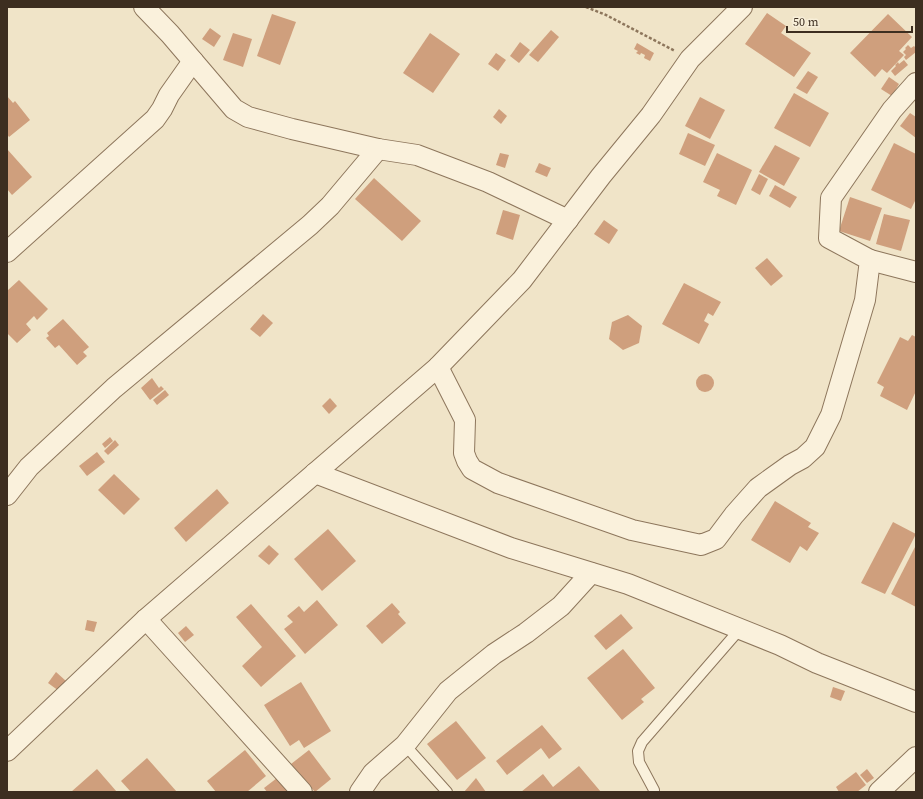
<svg xmlns="http://www.w3.org/2000/svg" width="923" height="799" viewBox="0 0 923 799" font-family="'Source Serif 4',serif">
<rect width="100%" height="100%" fill="#f0e4c8"/>
<!-- building -->
<g fill="#cf9f7d">
<polygon points="767,13 786,26 781,33 811,53 794,77 745,44"/>
<polygon points="272,14 296,22 280,65 257,56"/>
<polygon points="888,14 912,37 899,51 904,55 887,73 882,69 875,77 850,53"/>
<polygon points="210,28 221,36 214,47 202,39"/>
<polygon points="551,30 559,37 538,62 529,55"/>
<polygon points="233,33 252,39 243,67 223,60"/>
<polygon points="430,33 460,54 433,93 403,73"/>
<polygon points="520,42 530,50 519,63 510,56"/>
<polygon points="637,43 654,53 650,61 644,58 645,55 641,53 640,55 636,53 638,51 634,49"/>
<polygon points="908,45 911,48 914,46 916,48 916,52 906,60 904,57 906,55 903,52 906,49 905,48"/>
<polygon points="496,53 506,60 498,71 488,64"/>
<polygon points="904,60 908,65 895,76 891,71 896,66 895,65 898,62 899,64"/>
<polygon points="808,71 818,77 807,94 796,88"/>
<polygon points="889,77 899,84 892,96 881,89"/>
<polygon points="794,93 829,113 810,147 774,128"/>
<polygon points="7,96 13,103 15,101 30,120 9,137 7,134"/>
<polygon points="700,97 725,110 710,139 685,126"/>
<polygon points="499,109 507,116 501,124 493,117"/>
<polygon points="910,113 916,117 916,138 900,126"/>
<polygon points="688,133 715,145 705,166 679,154"/>
<polygon points="894,143 916,154 916,199 911,209 871,190"/>
<polygon points="775,145 800,158 784,186 759,172"/>
<polygon points="7,149 32,177 12,195 7,189"/>
<polygon points="500,153 509,155 505,168 496,165"/>
<polygon points="717,153 752,170 736,205 717,196 720,190 703,182"/>
<polygon points="539,163 551,168 547,177 535,172"/>
<polygon points="759,174 768,179 760,195 751,190"/>
<polygon points="374,178 421,221 402,241 355,199"/>
<polygon points="775,185 797,197 790,208 769,196"/>
<polygon points="850,197 882,208 870,241 839,231"/>
<polygon points="503,210 520,215 513,240 496,234"/>
<polygon points="884,214 910,220 901,251 876,244"/>
<polygon points="604,220 618,230 609,244 594,234"/>
<polygon points="767,258 783,276 771,286 755,268"/>
<polygon points="19,280 48,309 37,320 34,316 26,324 31,330 17,343 7,333 7,291"/>
<polygon points="684,283 721,302 713,316 708,313 704,321 709,324 699,344 662,324"/>
<polygon points="263,314 273,323 260,337 250,329"/>
<polygon points="628,315 642,326 639,343 623,350 609,339 612,322"/>
<polygon points="63,319 89,347 83,352 87,356 77,365 59,345 55,348 46,338 49,336 47,333"/>
<polygon points="912,335 916,337 916,391 907,410 880,396 884,387 877,383 900,337 908,341"/>
<circle cx="705" cy="383" r="9"/>
<polygon points="152,378 159,388 161,386 164,389 150,400 141,388"/>
<polygon points="165,390 169,395 157,405 153,400"/>
<polygon points="330,398 337,406 329,414 322,406"/>
<polygon points="110,437 113,441 105,448 102,444"/>
<polygon points="115,440 119,445 108,455 104,451"/>
<polygon points="97,452 105,462 87,476 79,466"/>
<polygon points="114,474 140,499 124,515 98,490"/>
<polygon points="217,489 229,503 186,542 174,528"/>
<polygon points="775,501 811,523 808,527 819,533 807,551 800,546 790,563 751,540"/>
<polygon points="893,522 916,534 885,594 861,583"/>
<polygon points="328,529 356,561 322,591 294,559"/>
<polygon points="269,545 279,554 269,565 258,556"/>
<polygon points="916,545 916,607 891,594"/>
<polygon points="317,600 338,625 305,654 284,629 293,622 287,616 299,606 304,612"/>
<polygon points="392,603 400,612 398,614 406,623 382,644 366,626"/>
<polygon points="251,604 296,656 261,687 242,666 262,647 236,617"/>
<polygon points="621,614 633,628 606,650 594,636"/>
<polygon points="87,620 97,622 94,632 85,630"/>
<polygon points="186,626 194,635 185,642 178,633"/>
<polygon points="623,649 655,688 641,699 644,702 622,720 587,678"/>
<polygon points="56,672 66,681 59,691 48,683"/>
<polygon points="301,682 331,731 304,748 299,740 290,746 264,705"/>
<polygon points="833,687 845,691 841,701 830,697"/>
<polygon points="456,721 486,758 457,780 427,744"/>
<polygon points="542,725 562,749 549,759 541,748 507,775 496,761"/>
<polygon points="245,750 266,776 247,792 216,792 207,781"/>
<polygon points="309,750 331,779 315,792 291,764"/>
<polygon points="147,758 177,792 131,792 121,781"/>
<polygon points="579,766 601,792 521,792 543,774 553,787"/>
<polygon points="97,769 117,792 71,792"/>
<polygon points="867,769 874,778 867,783 860,775"/>
<polygon points="856,772 866,785 857,792 839,792 836,787"/>
<polygon points="277,778 288,792 267,792 264,788"/>
<polygon points="476,778 486,792 464,792"/>
</g>
<g fill="none" stroke-linecap="round" stroke-linejoin="round">
<defs>
<g id="lane">
<polyline points="405,745 447,792"/>
<polyline points="654,792 654,790 639,762 638,751 642,742 740,629"/>
</g>
<g id="street">
<polyline points="144,7 170,34 234,109 248,117 292,129 378,149 417,155 488,182 568,220"/>
<polyline points="7,252 155,119 162,109 169,95 193,61"/>
<polyline points="870,260 916,272"/>
<polyline points="438,367 465,420 464,453 467,461 472,469 498,483 632,530 701,545 716,539 734,515 758,488 790,465 803,458 815,447 831,415 865,300 870,260 829,238 831,198 892,110 916,83"/>
<polyline points="315,473 511,548 628,584 780,645 817,663 916,702"/>
<polyline points="7,495 29,467 114,388 310,225 330,206 378,149"/>
<polyline points="146,619 302,792"/>
<polyline points="7,751 146,619 438,367 522,280 601,176 651,115 690,59 742,7"/>
<polyline points="360,792 373,773 405,745 448,691 494,654 526,633 561,606 591,573"/>
<polyline points="879,792 916,757"/>
</g>
</defs>
<!-- lane casing -->
<use href="#lane" stroke="#8d765c" stroke-width="12"/>
<!-- street casing -->
<use href="#street" stroke="#8d765c" stroke-width="22"/>
<!-- path -->
<polyline stroke="#8d765c" stroke-width="2.5" stroke-dasharray="3 2" stroke-linecap="butt" points="586,7 606,15 675,51"/>
<!-- lane -->
<use href="#lane" stroke="#faf1dc" stroke-width="10"/>
<!-- street -->
<use href="#street" stroke="#faf1dc" stroke-width="20"/>
</g>
<!-- border -->
<rect width="923" height="799" fill="none" stroke="#3d2e20" stroke-width="16"/>
<!-- scale -->
<path d="M787 26v6h125v-6" fill="none" stroke="#3d2e20" stroke-width="2"/>
<text x="793" y="26" font-size="12" fill="#3d2e20" stroke="#f7eed8" stroke-width="3" paint-order="stroke">50 m</text>
</svg>
